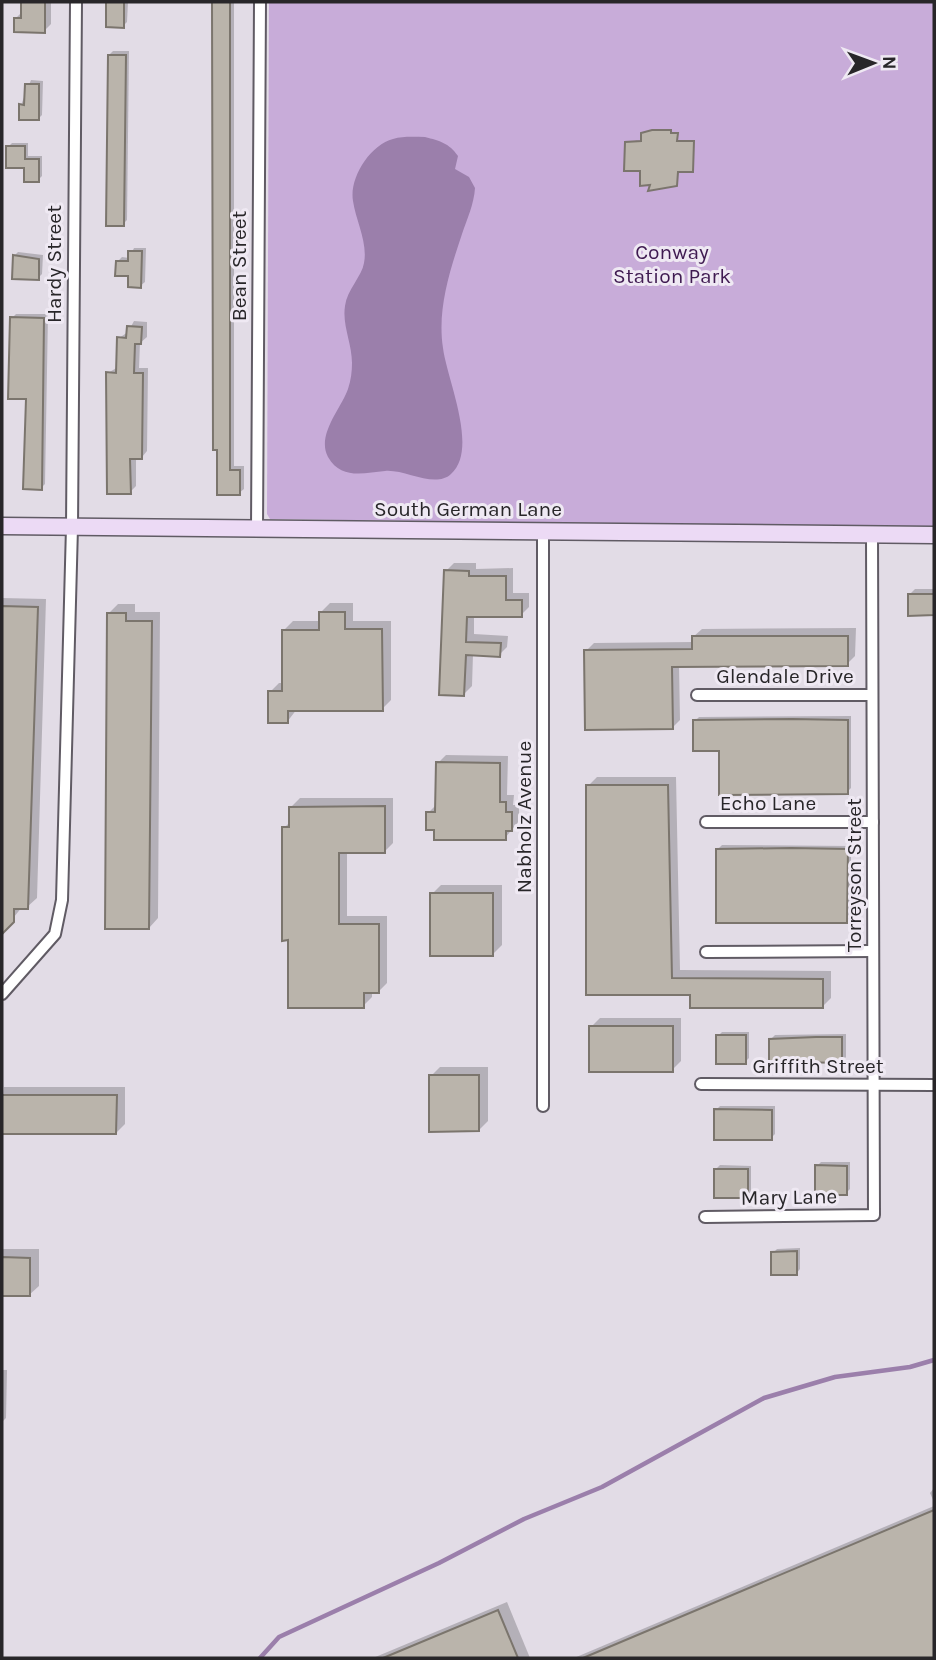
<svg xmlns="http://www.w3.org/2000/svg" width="936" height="1660" viewBox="0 0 936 1660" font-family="Karla,sans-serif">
<rect width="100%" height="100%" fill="#e2dce6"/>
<!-- green -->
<polygon fill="#c8acd9" points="269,2 934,2 934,528 270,519 267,514"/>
<!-- water -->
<path fill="#9b7fab" d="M425,137C440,141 449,143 458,156L455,169L469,177L475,188C474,204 467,219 462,234C450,270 437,309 443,348C447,380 479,449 451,474C435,489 405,469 385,471C364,473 341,480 328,457C316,435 342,407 348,389C351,380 352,371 352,363C352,343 342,325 345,306C347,290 362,276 364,263C368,243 356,221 353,201C349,178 370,145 393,139C403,136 414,137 425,137Z"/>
<!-- shadow -->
<g fill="#0003">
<polygon points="23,2 51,2 51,24 44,31 15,19 23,11"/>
<polygon points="108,2 128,2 127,22 123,26 107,26"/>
<polygon points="214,2 234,2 234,466 244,466 244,489 239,493 219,493 214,407"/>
<polygon points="113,51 129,51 127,220 123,224 109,55"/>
<polygon points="31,80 43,81 42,115 38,119 21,105"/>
<polygon points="672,129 672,132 678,132 678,140 694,140 694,169 678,170 676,185 652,183 627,142 642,140 644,132"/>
<polygon points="12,143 28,143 28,156 42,156 42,176 38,180 8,147"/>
<polygon points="134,248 146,248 145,282 140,286 117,262 122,257 129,258"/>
<polygon points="18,252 43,255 42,274 38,278 14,256"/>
<polygon points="16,314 48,314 45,484 41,488 28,397 12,318"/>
<polygon points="134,321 147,322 147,337 140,343 139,368 148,368 147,451 142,457 136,457 136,486 130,492 108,373 118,367 119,338 128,332"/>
<polygon points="454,563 476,563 476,569 513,568 513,593 529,593 529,607 521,615 474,615 474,634 508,636 507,647 499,655 473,654 472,686 464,694 446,571"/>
<polygon points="915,589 934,589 934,613 910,614 909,595"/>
<polygon points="2,598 46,599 37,898 27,907 22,907 2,932"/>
<polygon points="330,603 353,603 353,621 391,621 391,700 382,709 297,709 287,722 270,692 279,683 284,683 284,630 293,621 321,621 321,612"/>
<polygon points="118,604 135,604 135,612 160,612 158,918 149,928 109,613"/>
<polygon points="856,628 855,656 847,664 679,665 680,720 672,728 586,651 594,643 693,642 693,637 702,629"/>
<polygon points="851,716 851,788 847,792 721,749 695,721 699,717"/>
<polygon points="446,755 508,756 507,795 514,795 513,805 519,805 519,821 505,838 436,828 428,813 437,804 438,763"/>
<polygon points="597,777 676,777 680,970 831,971 831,998 822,1007 692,993 588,994 588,786"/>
<polygon points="300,798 393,798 393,843 384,852 347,852 347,916 387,916 387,983 378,992 372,992 372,997 363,1006 290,939 284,828 291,821 291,807"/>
<polygon points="722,845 851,846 851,917 847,921 718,849"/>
<polygon points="441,885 502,885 502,945 493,954 432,894"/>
<polygon points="600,1018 681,1018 681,1061 672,1070 591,1027"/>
<polygon points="722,1032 749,1032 749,1058 745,1062 718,1036"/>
<polygon points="846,1034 846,1057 842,1061 800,1061 795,1065 771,1039 775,1035"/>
<polygon points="440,1067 488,1067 488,1121 479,1130 431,1076"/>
<polygon points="4,1087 125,1087 125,1124 116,1133 2,1132"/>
<polygon points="720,1106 775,1106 775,1134 771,1138 716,1110"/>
<polygon points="821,1162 850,1162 850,1189 846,1193 817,1166"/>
<polygon points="720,1165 751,1166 751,1192 747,1197 716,1169"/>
<polygon points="800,1248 800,1269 796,1274 773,1253 777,1249"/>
<polygon points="2,1249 39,1249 39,1286 29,1295 2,1295"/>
<polygon points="2,1370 7,1370 6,1418 2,1422"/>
<polygon points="934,1488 934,1502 930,1493"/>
<polygon points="934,1506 934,1658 574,1658"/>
<polygon points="507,1602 530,1658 373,1658"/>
</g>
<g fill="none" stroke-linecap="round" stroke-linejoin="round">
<!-- stream -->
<polyline stroke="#9b7fab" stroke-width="4.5" points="260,1658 279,1637 439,1563 524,1519 602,1487 764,1398 835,1377 910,1367 934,1360"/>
</g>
<!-- building -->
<g fill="#bab4ab" stroke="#7b756d" stroke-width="2">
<polygon points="21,2 45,2 45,33 14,32 14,18 21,18"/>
<polygon points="106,2 124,2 124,28 106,27"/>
<polygon points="212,2 230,2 230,470 240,470 240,495 217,495 217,450 213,450"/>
<polygon points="108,55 126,55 124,226 106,226"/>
<polygon points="25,84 39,84 39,120 19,120 19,104 24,105"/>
<polygon points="652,130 671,130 671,133 678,133 677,141 694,141 693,172 678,172 677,186 648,191 650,185 640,186 640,171 624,171 625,142 641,141 641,133"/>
<polygon points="6,146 25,146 25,159 39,159 39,182 24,182 24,168 6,168"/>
<polygon points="128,251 142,251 141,288 128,287 128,276 115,276 116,261 128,261"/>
<polygon points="13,255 39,259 39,280 12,279"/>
<polygon points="10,317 44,318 42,490 23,489 26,399 8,399"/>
<polygon points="127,326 142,327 141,344 135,344 134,373 143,373 142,459 130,459 131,494 107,494 106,372 116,373 117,337 126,338"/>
<polygon points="444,570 469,571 469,576 506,576 506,600 522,600 522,617 467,617 466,642 501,643 500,657 466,655 464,696 439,695"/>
<polygon points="908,594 934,594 934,615 908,616"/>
<polygon points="2,606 38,607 28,909 14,909 14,922 2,934"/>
<polygon points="319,612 345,612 345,629 382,629 383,711 288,711 288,723 268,723 268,691 282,691 282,630 319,630"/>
<polygon points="107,613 126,613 126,621 152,621 149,929 105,929"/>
<polygon points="692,636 848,636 848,666 672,667 673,729 585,730 584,650 692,649"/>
<polygon points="792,719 848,720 848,794 719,795 719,751 693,751 693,720"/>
<polygon points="436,762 500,763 500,802 506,802 506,812 512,812 512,831 506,831 506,840 434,840 434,830 426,830 426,812 435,812"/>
<polygon points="586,785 668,785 672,978 823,979 823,1008 690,1008 690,995 586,995"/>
<polygon points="385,806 385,853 339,853 339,924 379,924 379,993 364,993 364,1008 288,1008 288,940 282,941 282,827 289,827 289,807"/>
<polygon points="791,848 848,849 847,923 716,923 716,849"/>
<rect x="430" y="893" width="63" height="63"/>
<rect x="589" y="1026" width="84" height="46"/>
<rect x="716" y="1035" width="30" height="29"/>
<polygon points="816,1037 842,1037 842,1063 796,1062 796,1067 769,1066 769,1039"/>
<polygon points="429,1075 479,1075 479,1131 429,1132"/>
<polygon points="2,1095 117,1095 116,1134 2,1134"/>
<polygon points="714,1109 772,1110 772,1140 714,1140"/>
<polygon points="815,1165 847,1166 847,1195 815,1195"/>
<rect x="714" y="1169" width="34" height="29"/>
<polygon points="797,1251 797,1275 771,1275 771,1252"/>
<polygon points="2,1257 30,1258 30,1296 2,1296"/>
<polygon points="934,1510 934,1658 583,1658"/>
<polygon points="498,1610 518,1658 383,1658"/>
</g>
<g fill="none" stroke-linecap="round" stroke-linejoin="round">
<defs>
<g id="street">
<polyline points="543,529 543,1106"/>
<polyline points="257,530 260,2"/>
<polyline points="697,695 872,695"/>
<polyline points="706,822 873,822"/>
<polyline points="706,952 873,951"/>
<polyline points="2,994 55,934 62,900 72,527 76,2"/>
<polyline points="701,1084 934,1085"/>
<polyline points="705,1217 874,1215 872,535"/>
</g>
<polyline id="secondary" points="2,526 934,535"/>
</defs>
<!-- street casing -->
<use href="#street" stroke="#605b64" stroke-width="14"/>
<!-- secondary casing -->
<use href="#secondary" stroke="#605b64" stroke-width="19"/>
<!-- street -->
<use href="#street" stroke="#fff" stroke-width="10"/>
<!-- secondary -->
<use href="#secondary" stroke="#ecdaf5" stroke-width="16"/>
</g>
<g text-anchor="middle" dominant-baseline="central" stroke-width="6" stroke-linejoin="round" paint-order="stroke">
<!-- park labels -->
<g font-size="21" fill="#3f1a51" stroke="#efe9f3">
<text x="672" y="252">Conway<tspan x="672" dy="24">Station Park</tspan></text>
</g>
<!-- street labels -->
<g font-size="21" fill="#282629" stroke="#efe9f3">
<text transform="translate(54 264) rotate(-90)">Hardy Street</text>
<text transform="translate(239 266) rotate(-90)">Bean Street</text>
<text x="468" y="509">South German Lane</text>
<text x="785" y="676">Glendale Drive</text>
<text x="768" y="803">Echo Lane</text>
<text transform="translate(524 817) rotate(-90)">Nabholz Avenue</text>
<text transform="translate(854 875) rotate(-90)">Torreyson Street</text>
<text x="818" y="1066">Griffith Street</text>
<text transform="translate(789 1197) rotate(-1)">Mary Lane</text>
</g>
</g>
<!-- border -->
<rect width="936" height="1660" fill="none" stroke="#282629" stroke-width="7"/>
<!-- north arrow -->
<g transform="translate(873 63) rotate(89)" stroke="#efe9f3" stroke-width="5" paint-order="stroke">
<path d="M0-5L12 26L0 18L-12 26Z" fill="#282629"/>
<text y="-10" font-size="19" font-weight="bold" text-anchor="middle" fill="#282629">N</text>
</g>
</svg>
